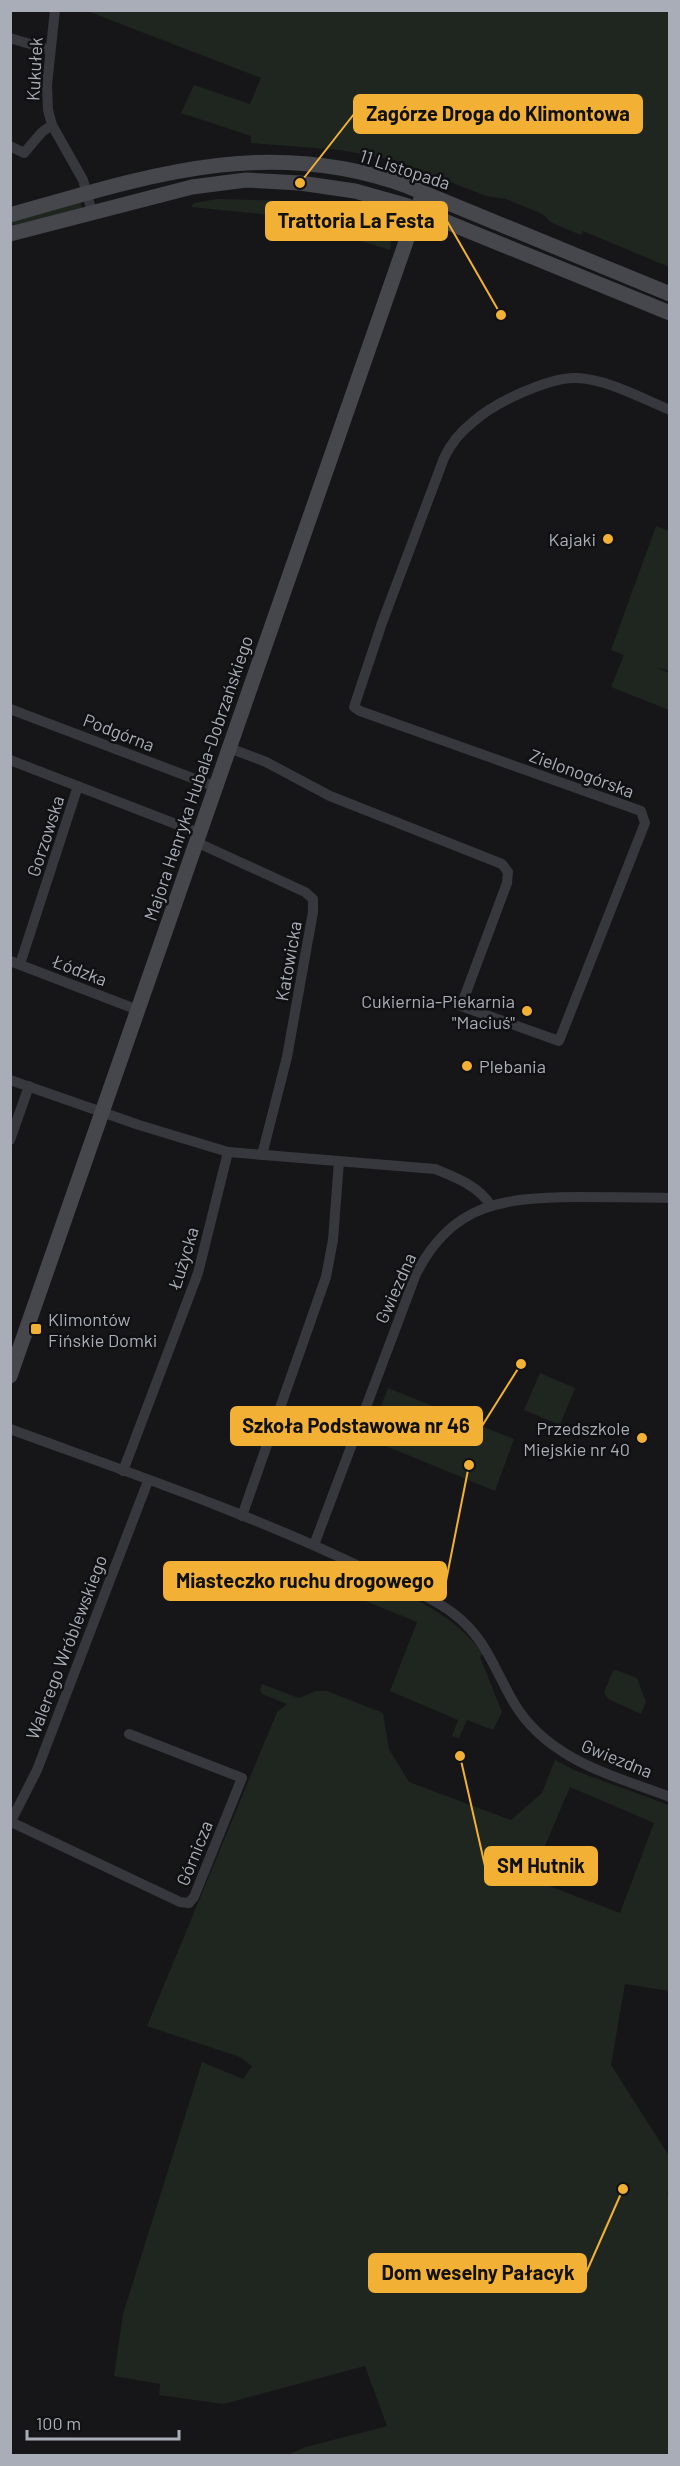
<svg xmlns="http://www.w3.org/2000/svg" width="680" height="2466" viewBox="0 0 680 2466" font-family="Barlow,sans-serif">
<rect width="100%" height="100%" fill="#161618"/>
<!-- green -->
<g fill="#1e261f" fill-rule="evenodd">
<polygon points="87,11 669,11 669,267 583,231 581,235 552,223 542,214 506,199 486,196 394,160 340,150 251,143 251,136 181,113 194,85 250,104 261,78"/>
<path d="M217,199C273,201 334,199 388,218L392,230L390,250L282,216L191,207L194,203Z"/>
<polygon points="80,202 82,208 11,229 11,222"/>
<polygon points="656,526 669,531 669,671 656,667 669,673 669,710 611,687 624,655 611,650"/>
<polygon points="540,1373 575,1388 560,1425 524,1410"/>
<polygon points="388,1388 514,1439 495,1491 369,1439"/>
<path d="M350,1569C400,1592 450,1609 483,1654L480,1657L502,1712L493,1730L467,1720L459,1738L452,1736L458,1720L390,1691L417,1622L341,1591Z"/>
<polygon points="616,1670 637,1678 646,1702 641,1714 608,1699 604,1692 613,1671"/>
<path d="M262,1684L299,1698L316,1691H327L383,1713L389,1749L409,1782L511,1820L542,1793L555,1760L576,1771L669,1805V1991L625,1984L611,2065L669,2156V2191L667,2193L670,2197L669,2455H287L306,2447L387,2426L365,2366L223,2404L159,2395L160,2384L114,2376L123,2314L202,2062L243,2079L252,2066L240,2057L147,2026L277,1712L287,1704L262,1694L260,1690ZM570,1787L654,1823L620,1913L531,1879Z"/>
</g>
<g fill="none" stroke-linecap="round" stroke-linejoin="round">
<!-- street -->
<g stroke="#37383d" stroke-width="10">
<polyline points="55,10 47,85 48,110 52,125 83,180 92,212"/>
<polyline points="10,38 50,50"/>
<polyline points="10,146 24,153 42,132 52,125"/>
<polyline points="10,709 216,787"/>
<path d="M229,748L266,762L330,796L502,864L508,872L507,883L461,1006L559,1041L645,823L641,811L360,711L354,707L382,623L444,458C451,443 460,432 473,422C494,403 550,376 578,378C609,380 641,398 670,410"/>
<polyline points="10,760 199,833"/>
<polyline points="196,842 305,892 313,899 313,912 287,1057 262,1155"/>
<polyline points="10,961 138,1010"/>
<polyline points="20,964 78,786"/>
<path d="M10,1080L139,1125L228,1152L435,1169C455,1177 479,1186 491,1206"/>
<polyline points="10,1140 29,1086"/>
<path d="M10,1429C130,1473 251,1514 365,1569C393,1583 430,1595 454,1614C486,1638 495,1671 514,1703C548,1760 612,1775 670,1797"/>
<polyline points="123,1471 198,1273 228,1152"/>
<polyline points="242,1516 326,1277 333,1240 339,1161"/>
<path d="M314,1545L416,1274C453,1202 504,1198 577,1197C608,1197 638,1197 670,1198"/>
<polyline points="11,1822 180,1902 189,1903 194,1897 242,1778 129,1734"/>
<polyline points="10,1823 37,1770 148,1481"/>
</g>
<!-- secondary -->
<g stroke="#45474d" stroke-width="15">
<path d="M10,215C147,176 267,135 407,186L670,294"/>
<polyline points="10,234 192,187 246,180 300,183 355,191 405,205 670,313"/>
<polyline points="10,1376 423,193"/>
</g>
</g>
<!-- markers -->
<g fill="#f2b134" stroke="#111113" stroke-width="2">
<circle cx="608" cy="539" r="6"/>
<circle cx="527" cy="1011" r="6"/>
<circle cx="467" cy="1066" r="6"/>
<rect x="30" y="1323" width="12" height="12" rx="3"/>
<circle cx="642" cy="1438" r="6"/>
</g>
<g text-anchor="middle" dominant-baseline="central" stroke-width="5" stroke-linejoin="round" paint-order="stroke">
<!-- street labels -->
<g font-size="18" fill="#a8adb8" stroke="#111113">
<text transform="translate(34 69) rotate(-87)">Kukułek</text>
<text transform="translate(405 169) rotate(18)">11 Listopada</text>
<text transform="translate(119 732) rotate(21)">Podgórna</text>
<text transform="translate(582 773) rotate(20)">Zielonogórska</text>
<text transform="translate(198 778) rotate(-71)">Majora Henryka Hubala-Dobrzańskiego</text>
<text transform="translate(45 836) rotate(-72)">Gorzowska</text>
<text transform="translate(288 961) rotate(-80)">Katowicka</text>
<text transform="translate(80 970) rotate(21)">Łódzka</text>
<text transform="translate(183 1258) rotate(-73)">Łużycka</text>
<text transform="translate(395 1288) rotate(-66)">Gwiezdna</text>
<text transform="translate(66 1647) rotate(-69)">Walerego Wróblewskiego</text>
<text transform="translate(617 1758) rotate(22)">Gwiezdna</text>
<text transform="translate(194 1853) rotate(-68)">Górnicza</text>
</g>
<!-- poi labels -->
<g font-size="18" fill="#a8adb8" stroke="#111113" text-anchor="end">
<text x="596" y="539">Kajaki</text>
<text x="515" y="1001">Cukiernia-Piekarnia<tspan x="515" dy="21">"Maciuś"</tspan></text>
<text x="479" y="1066" text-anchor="start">Plebania</text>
<text x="48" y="1319" text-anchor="start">Klimontów<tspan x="48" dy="21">Fińskie Domki</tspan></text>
<text x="630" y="1428">Przedszkole<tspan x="630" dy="21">Miejskie nr 40</tspan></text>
</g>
</g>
<!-- callouts -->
<path fill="none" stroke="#f2b134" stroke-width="2" d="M300 183L354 114M501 315L447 221M521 1364L482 1426M469 1465L446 1581M460 1756L485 1866M623 2189L586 2273"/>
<g fill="#f2b134" stroke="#111113" stroke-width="2">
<circle cx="300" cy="183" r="6"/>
<circle cx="501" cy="315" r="6"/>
<circle cx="521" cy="1364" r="6"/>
<circle cx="469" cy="1465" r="6"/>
<circle cx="460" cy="1756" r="6"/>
<circle cx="623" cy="2189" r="6"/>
</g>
<g fill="#f2b134" stroke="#f2b134" stroke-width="2">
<rect x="354" y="95" width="288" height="38" rx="6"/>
<rect x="266" y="202" width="181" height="38" rx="6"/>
<rect x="231" y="1407" width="251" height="38" rx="6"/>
<rect x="164" y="1562" width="282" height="38" rx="6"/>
<rect x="485" y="1847" width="112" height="38" rx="6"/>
<rect x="369" y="2254" width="217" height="38" rx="6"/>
</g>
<g font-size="20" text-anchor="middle" font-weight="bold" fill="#111">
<text x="498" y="121">Zagórze Droga do Klimontowa</text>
<text x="356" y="228">Trattoria La Festa</text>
<text x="356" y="1433">Szkoła Podstawowa nr 46</text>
<text x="305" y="1588">Miasteczko ruchu drogowego</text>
<text x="541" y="1873">SM Hutnik</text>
<text x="478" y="2280">Dom weselny Pałacyk</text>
</g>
<!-- border -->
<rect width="680" height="2466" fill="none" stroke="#a8adb8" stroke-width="24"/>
<!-- scale -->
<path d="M27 2430v9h152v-9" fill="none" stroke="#a8adb8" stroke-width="3"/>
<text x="36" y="2430" font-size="18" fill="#a8adb8" stroke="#111113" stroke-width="4.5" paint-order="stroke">100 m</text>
</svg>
